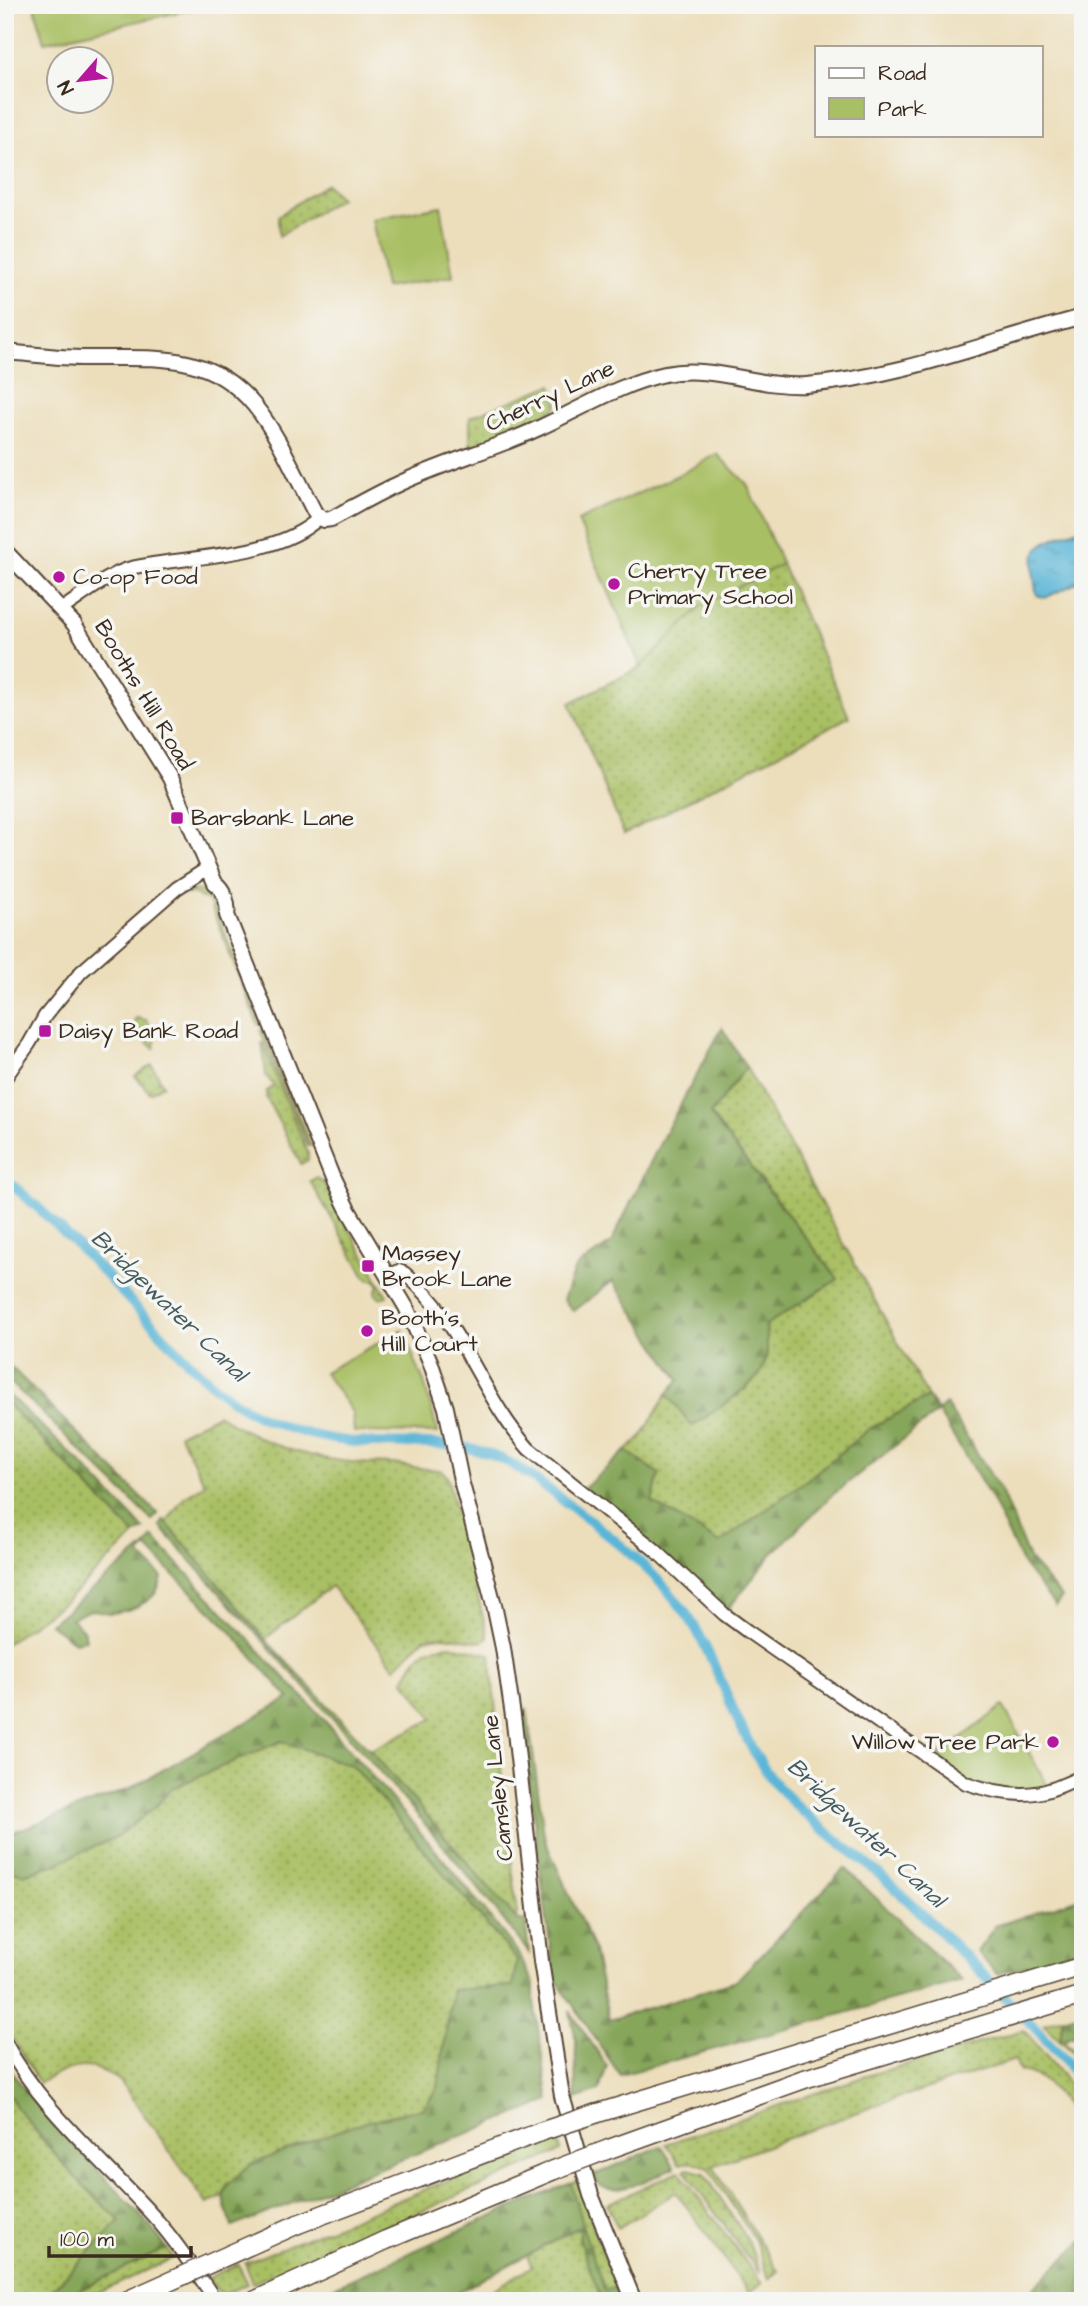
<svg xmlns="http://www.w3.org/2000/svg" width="1088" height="2306" viewBox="0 0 1088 2306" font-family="'Architects Daughter',sans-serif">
<defs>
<pattern id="grass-dots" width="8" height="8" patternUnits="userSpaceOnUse" patternTransform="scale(1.75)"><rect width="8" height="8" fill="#a9bf64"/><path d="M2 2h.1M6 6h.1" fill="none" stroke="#8b9b52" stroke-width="1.8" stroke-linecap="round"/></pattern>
<pattern id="forest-firs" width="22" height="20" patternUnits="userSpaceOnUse" patternTransform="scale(1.75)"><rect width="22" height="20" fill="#86a65a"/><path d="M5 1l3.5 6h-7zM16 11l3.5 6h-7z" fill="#6f874a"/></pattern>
<pattern id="water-ripples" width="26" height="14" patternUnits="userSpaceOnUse" patternTransform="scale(1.75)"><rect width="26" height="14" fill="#5ab5d7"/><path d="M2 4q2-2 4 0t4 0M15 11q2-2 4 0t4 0" fill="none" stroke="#4c93ae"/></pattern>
</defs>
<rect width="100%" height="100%" fill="#f6f6f2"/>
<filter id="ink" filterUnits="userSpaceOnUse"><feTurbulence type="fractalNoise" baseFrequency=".0143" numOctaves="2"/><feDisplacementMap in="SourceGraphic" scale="14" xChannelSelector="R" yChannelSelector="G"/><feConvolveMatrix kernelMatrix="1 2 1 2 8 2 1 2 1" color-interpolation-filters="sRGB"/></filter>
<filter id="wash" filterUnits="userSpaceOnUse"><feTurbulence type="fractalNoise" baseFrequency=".00686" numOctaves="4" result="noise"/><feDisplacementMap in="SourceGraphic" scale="28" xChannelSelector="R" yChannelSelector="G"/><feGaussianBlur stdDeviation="1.57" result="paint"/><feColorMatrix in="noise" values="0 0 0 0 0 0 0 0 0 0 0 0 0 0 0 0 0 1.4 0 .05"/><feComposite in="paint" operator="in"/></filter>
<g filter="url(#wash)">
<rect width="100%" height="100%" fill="#ecdebb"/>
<!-- grass -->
<g fill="url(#grass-dots)" stroke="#727441" stroke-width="2">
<polygon points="326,184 340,198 279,236 278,216"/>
<polygon points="552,385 558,404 553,411 470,450 470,417"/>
<polygon points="782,564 849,717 624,834 570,703 641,667 701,606"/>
<polygon points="193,890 201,891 212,899 261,1025 258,1025 209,901 194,894 183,894"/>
<polygon points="136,1018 146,1020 156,1034 154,1049 133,1029"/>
<polygon points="263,1029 311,1146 308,1146 260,1030"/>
<polygon points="262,1042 308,1153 308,1160 301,1164 266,1097 267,1091 274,1086 266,1075"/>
<polygon points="152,1065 163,1085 150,1093 135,1076"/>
<path d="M746,1067L928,1397L869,1429L808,1479L720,1543L652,1502L659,1474L626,1451L640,1439L667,1394L692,1426C708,1415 755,1385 762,1370C769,1356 767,1340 766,1325L838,1279L710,1114Z"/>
<polygon points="316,1178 323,1182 387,1296 380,1298 377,1296 376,1290 379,1287 376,1280 370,1280 365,1276 310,1181"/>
<polygon points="5,1401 135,1535 66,1601 5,1644"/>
<path d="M218,1414C261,1444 307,1459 360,1463C371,1464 382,1463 393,1464C409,1466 425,1470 441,1470L447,1476L488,1637L482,1642L444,1636L424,1638L395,1668L331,1586L265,1639L163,1527L184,1497L205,1484L179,1434Z"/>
<path d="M450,1645L490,1654L518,1921L370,1750L433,1719L404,1680C418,1655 420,1648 450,1645Z"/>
<path d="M281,1741L353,1766L517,1960L514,1986L452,1990L438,2087L424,2108L353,2125L227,2184L223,2197L207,2204L120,2081C89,2058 70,2067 39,2083L5,2026V1868L23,1874L50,1866L117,1837L156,1806L172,1788Z"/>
<polygon points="1063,2018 1060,2039 1066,2038 1065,2043 1083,2054 1083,2062 1043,2024"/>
<path d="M1024,2030L1062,2075L1083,2107V2134C1068,2110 1051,2074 1020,2071L1015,2060L882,2103L713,2166L778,2271L768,2279L755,2240L708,2168C699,2162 691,2161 680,2164L666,2144L863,2077Z"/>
<path d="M5,2088C36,2139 78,2180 120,2221L41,2301H5Z"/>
<polygon points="558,2140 561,2151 434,2206 299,2269 296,2264 253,2283 245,2263 431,2187"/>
<polygon points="688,2169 704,2173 748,2240 760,2274 684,2170"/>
<polygon points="679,2171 762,2284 748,2292 677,2193 674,2193 618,2228 607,2204"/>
<polygon points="578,2181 608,2268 623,2301 620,2301 614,2288 605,2292 582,2227 579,2240 602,2301 475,2301 532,2266 527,2256 582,2225 571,2183"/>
<polygon points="167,2248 173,2258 82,2301 57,2301"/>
<polygon points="238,2264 248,2284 221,2295 208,2278"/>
</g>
<!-- forest -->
<g fill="url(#forest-firs)" stroke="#60683c" stroke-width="2">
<path d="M722,1028L746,1067L710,1115L838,1279L766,1325C767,1340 769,1356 762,1370C755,1385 708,1416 692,1426L667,1394L679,1380L613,1281L574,1311L563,1300L575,1268L611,1243L664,1135Z"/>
<polygon points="5,1361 158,1514 152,1520 5,1377"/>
<polygon points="5,1392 79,1461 144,1529 135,1535 5,1401"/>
<polygon points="928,1397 938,1411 946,1404 1001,1491 1029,1559 1062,1598 1055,1606 1023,1565 990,1496 938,1412 831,1496 773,1553 724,1614 584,1488 626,1451 659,1474 652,1502 720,1543 808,1479 869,1429"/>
<path d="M164,1520L265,1639L370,1750L518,1921L525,1920L529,1953C415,1803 285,1667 160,1526Z"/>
<path d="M153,1537L318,1713L454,1872L516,1950L534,1984V2002L549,2101L232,2227L223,2197L227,2185L249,2165L353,2125L424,2108L438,2087L452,1990L513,1986L517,1960L353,1766L281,1741L172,1788L156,1806L117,1837L50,1866L22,1874L5,1868V1835L129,1789L289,1698L225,1625L146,1547L140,1555L162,1577C158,1602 132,1611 110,1613C104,1613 98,1610 93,1610C86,1611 78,1616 71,1618L84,1631L86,1640L74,1642L50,1624L145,1547Z"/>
<polygon points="527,1710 545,1841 593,1947 609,2020 736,1981 845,1868 962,1981 620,2075 554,1977 521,1716"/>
<polygon points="1083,1897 1083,1949 997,1974 977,1952 995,1926"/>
<polygon points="570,2011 607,2066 599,2091 575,2099 576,2041"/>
<polygon points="1083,2012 1083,2033 1060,2040 1063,2018"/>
<path d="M5,2060C39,2117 88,2158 132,2206C145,2220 156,2234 167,2248L57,2301H41L120,2221L72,2174L17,2108L5,2088Z"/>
<path d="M661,2146L675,2167C660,2174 615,2199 600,2185C598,2184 595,2177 594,2175Z"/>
<polygon points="571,2183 582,2225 605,2291 614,2287 620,2301 602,2301 579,2240 581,2226 442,2301 312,2301 311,2297 503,2211"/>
<polygon points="1083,2240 1081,2301 1020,2301"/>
</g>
<!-- green -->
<g fill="#a9bf64" stroke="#727441" stroke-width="2">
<polygon points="34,5 211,5 45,42"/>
<polygon points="441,206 453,276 385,288 372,219"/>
<polygon points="717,454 747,484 782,564 701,606 641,667 578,521 685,472"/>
<polygon points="402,1330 424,1382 438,1433 354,1432 352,1412 324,1372"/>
<polygon points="1003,1706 1050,1790 1024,1793 966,1783 938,1756"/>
</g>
<!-- water -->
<path fill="url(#water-ripples)" stroke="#4a707a" stroke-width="2" d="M1083,527V580L1045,598L1037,595C1026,542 1038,545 1083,527Z"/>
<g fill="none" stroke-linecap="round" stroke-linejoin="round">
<!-- canal -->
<path stroke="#5ab5d7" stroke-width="10" d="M5,1179C59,1223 106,1276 154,1326C187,1361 224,1402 270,1421C296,1432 326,1439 354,1442C421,1447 475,1433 533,1478C587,1518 663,1571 696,1629C725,1680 740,1743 779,1788C811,1824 853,1850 888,1882C950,1939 1009,2000 1066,2061L1083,2085"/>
</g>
</g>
<g filter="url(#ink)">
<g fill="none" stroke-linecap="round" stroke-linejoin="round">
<defs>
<g id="minor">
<path d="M62,609C79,598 112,572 131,568C187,555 276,559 319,518"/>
<polyline points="5,1078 29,1044 45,1016 81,972 177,888 208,868"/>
<path d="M388,1275L399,1271L404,1273C464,1322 479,1394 529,1449L654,1549L724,1614L747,1631L966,1783C992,1792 1025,1799 1052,1789C1062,1786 1072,1780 1083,1777"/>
<path d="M5,2042C44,2115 109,2164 162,2226C182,2250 199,2276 216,2301"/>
</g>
<g id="major">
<path d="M5,352C32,354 59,358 86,358C151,359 207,349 254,405C279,435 297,479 315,513L324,520L331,519C352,508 374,495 396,485C442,463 492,450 539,428C581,409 619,384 665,374C712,364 759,388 806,385C903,377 989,341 1083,317"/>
<path d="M5,551L74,624L170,778L215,883C224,889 229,904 227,915L333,1179L347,1208L406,1307L430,1361L446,1408L461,1480L494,1605L503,1648L514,1723L541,1961L562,2096L591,2195L634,2301"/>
</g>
<g id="highway">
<polyline points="598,2113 1083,1966"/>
<polyline points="609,2149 804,2079 1083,1995"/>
<polyline points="298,2224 543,2131"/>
<polyline points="254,2301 386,2240 554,2170"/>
</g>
</defs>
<!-- minor casing -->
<use href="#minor" stroke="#564536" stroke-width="16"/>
<!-- major casing -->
<use href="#major" stroke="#564536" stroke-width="18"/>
<!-- highway casing -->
<use href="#highway" stroke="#564536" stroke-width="21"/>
<!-- minor -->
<use href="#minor" stroke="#fff" stroke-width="12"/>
<!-- major -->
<use href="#major" stroke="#fff" stroke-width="14"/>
<!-- highway -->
<use href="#highway" stroke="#fff" stroke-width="18"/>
<defs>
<g id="highway-bridge">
<polyline points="543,2131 598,2113"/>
<polyline points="554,2170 609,2149"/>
<polyline points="126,2301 298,2224"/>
</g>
</defs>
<!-- highway-bridge casing -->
<use href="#highway-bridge" stroke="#564536" stroke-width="21" stroke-linecap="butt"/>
<!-- highway-bridge -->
<use href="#highway-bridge" stroke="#fff" stroke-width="18"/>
</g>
</g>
<!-- markers -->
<g fill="#b5179e" stroke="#f6f6f2" stroke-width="2.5">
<circle cx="59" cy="577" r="7"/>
<circle cx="614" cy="584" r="7"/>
<rect x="170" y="811" width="14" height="14" rx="3.5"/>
<rect x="38" y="1024" width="14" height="14" rx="3.5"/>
<rect x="361" y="1259" width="14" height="14" rx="3.5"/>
<circle cx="367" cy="1331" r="7"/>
<circle cx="1053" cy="1742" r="7"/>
</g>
<g text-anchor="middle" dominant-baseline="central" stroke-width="7" stroke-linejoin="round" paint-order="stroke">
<!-- street labels -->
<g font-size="23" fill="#3b2a1e" stroke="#f6f6f2">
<text transform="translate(550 396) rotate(-25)">Cherry Lane</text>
<text transform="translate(144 695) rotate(59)">Booths Hill Road</text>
<text transform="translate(498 1788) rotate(-96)">Camsley Lane</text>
</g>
<!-- poi labels -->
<g font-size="23" fill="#3b2a1e" stroke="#f6f6f2" text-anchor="start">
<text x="628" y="571">Cherry Tree<tspan x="628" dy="26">Primary School</tspan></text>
<text x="73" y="577">Co-op Food</text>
<text x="191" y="818">Barsbank Lane</text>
<text x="59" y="1031">Daisy Bank Road</text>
<text x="382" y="1253">Massey<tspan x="382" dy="26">Brook Lane</tspan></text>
<text x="381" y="1318">Booth's<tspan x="381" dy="26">Hill Court</tspan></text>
<text x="1039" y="1742" text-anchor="end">Willow Tree Park</text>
</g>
<!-- water labels -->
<g font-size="24" font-style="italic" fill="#465b5f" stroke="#f6f6f2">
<text transform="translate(169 1306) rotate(44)">Bridgewater Canal</text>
<text transform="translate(866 1833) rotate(43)">Bridgewater Canal</text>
</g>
</g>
<!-- margin -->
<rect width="1088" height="2306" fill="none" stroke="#f6f6f2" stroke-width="28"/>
<!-- legend -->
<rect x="815" y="46" width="228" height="91" fill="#f6f6f2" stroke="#aba49d" stroke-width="2"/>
<rect x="829" y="68" width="35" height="10" fill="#ffffff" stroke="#aba49d" stroke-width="2"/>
<text x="878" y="80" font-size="21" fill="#3b2a1e">Road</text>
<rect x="829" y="98" width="35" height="21" fill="#a9bf64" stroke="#aba49d" stroke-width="2"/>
<text x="878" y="116" font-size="21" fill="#3b2a1e">Park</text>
<!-- north arrow -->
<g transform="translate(80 80) rotate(242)"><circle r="33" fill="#f6f6f2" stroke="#aba49d" stroke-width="2"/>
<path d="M0-5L12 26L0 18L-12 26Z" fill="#b5179e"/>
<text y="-10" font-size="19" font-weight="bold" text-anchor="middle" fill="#3b2a1e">N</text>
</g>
<!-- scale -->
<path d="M49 2246v10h142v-10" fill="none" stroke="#3b2a1e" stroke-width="3.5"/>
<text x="60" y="2246" font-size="21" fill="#3b2a1e" stroke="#f6f6f2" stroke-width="5" paint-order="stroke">100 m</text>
</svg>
